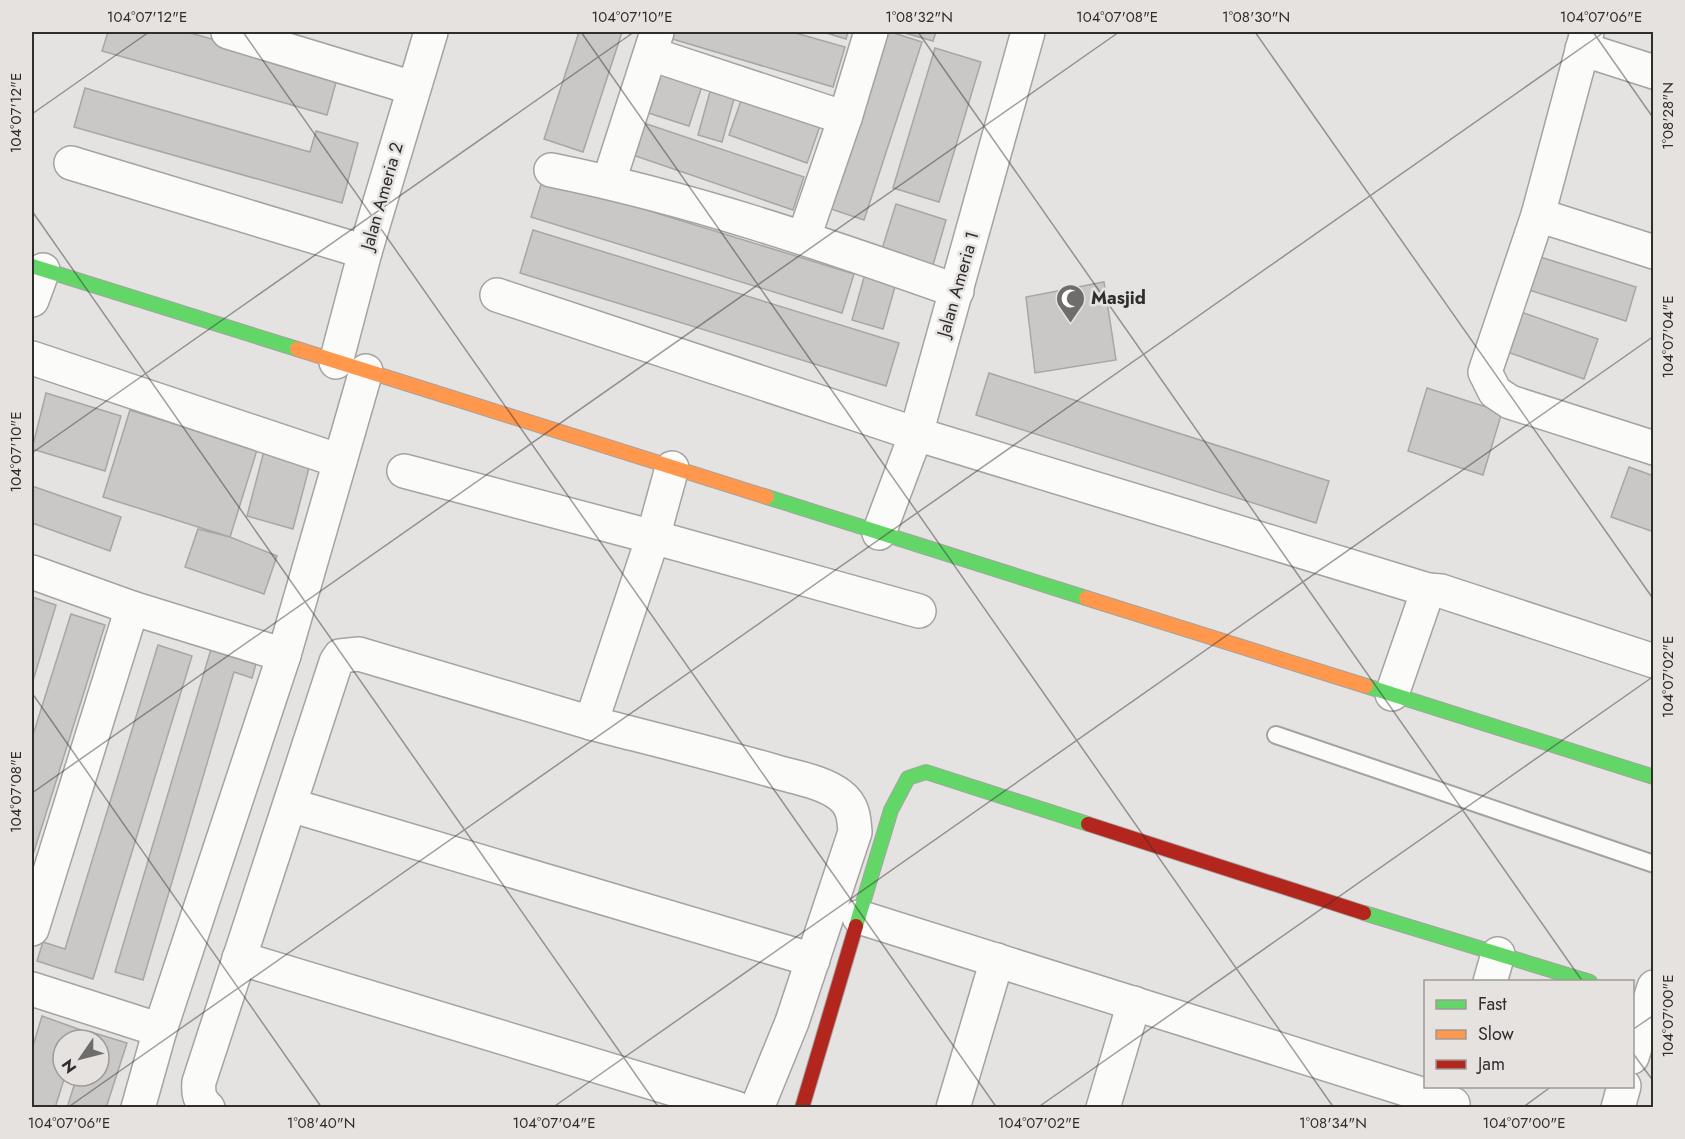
<svg xmlns="http://www.w3.org/2000/svg" width="1685" height="1139" viewBox="0 0 1685 1139" font-family="Jost,sans-serif">
<rect width="100%" height="100%" fill="#e5e3e1"/>
<!-- building -->
<g fill="#c9c8c6" stroke="#a7a6a4" stroke-width="1.5">
<polygon points="108,32 187,32 338,75 327,115 102,51"/>
<polygon points="579,32 622,32 583,152 544,139"/>
<polygon points="671,32 792,32 845,47 833,87 669,38"/>
<polygon points="823,32 848,32 846,39"/>
<polygon points="882,32 891,32 922,42 864,220 825,207"/>
<polygon points="901,32 936,32 933,41"/>
<polygon points="935,48 981,62 939,202 893,188"/>
<polygon points="653,66 703,83 689,126 639,110"/>
<polygon points="85,88 310,152 316,131 358,143 342,203 74,127"/>
<polygon points="711,88 735,95 722,142 698,135"/>
<polygon points="743,95 821,123 807,163 729,135"/>
<polygon points="635,120 804,177 793,210 624,152"/>
<polygon points="543,178 854,274 842,313 531,217"/>
<polygon points="896,204 946,220 933,265 882,249"/>
<polygon points="533,230 899,343 886,386 520,273"/>
<polygon points="1537,256 1636,287 1626,321 1526,289"/>
<polygon points="867,267 898,276 883,329 852,320"/>
<polygon points="1104,282 1116,360 1035,373 1026,297"/>
<polygon points="1510,308 1598,339 1584,379 1496,348"/>
<polygon points="989,373 1329,481 1316,523 976,415"/>
<polygon points="1427,388 1502,412 1483,475 1408,451"/>
<polygon points="46,393 121,416 105,471 32,449"/>
<polygon points="130,410 257,450 230,537 103,497"/>
<polygon points="264,451 310,464 293,529 247,516"/>
<polygon points="1629,467 1654,476 1654,532 1611,517"/>
<polygon points="32,486 121,517 110,551 32,523"/>
<polygon points="198,529 230,537 277,556 264,594 185,567"/>
<polygon points="32,597 56,605 32,684"/>
<polygon points="71,614 105,625 32,858 32,738"/>
<polygon points="214,639 259,653 252,678 234,672 143,980 115,972"/>
<polygon points="158,645 192,656 93,979 37,961 43,942 65,949"/>
<polygon points="42,1016 81,1030 77,1040 63,1040 63,1076 65,1076 55,1108 32,1108 32,1049"/>
<polygon points="91,1032 127,1043 106,1108 67,1108 77,1076 99,1076 99,1040 89,1040"/>
</g>
<g fill="none" stroke-linecap="round" stroke-linejoin="round">
<defs>
<polyline id="lane" points="1276,735 1654,864"/>
<g id="street">
<polyline points="228,32 413,88"/>
<polyline points="1587,32 1538,215 1485,372 1495,392 1510,402 1654,448"/>
<polyline points="1582,49 1654,72"/>
<polyline points="651,54 845,118"/>
<polyline points="71,163 365,252"/>
<path d="M551,170C690,198 824,244 957,291"/>
<polyline points="609,181 657,32"/>
<polyline points="1538,215 1654,252"/>
<polyline points="804,237 845,118 871,32"/>
<polyline points="497,295 916,434 1428,590"/>
<polyline points="32,300 43,270"/>
<polyline points="32,358 340,461"/>
<polyline points="336,362 365,252 431,32"/>
<path d="M672,468L653,537L591,723C653,739 715,754 777,772C798,778 823,782 840,795C853,805 854,817 855,832L792,1022L757,1108"/>
<polyline points="404,471 653,537 919,611"/>
<polyline points="879,533 916,434 1028,32"/>
<polyline points="32,572 132,608 284,655"/>
<polyline points="1392,694 1428,590 1441,591 1654,661"/>
<polyline points="290,805 813,960"/>
<polyline points="859,917 1453,1104"/>
<polyline points="32,929 132,608"/>
<polyline points="239,958 736,1108"/>
<polyline points="1490,982 1498,954"/>
<polyline points="32,989 160,1030"/>
<polyline points="1632,1057 1654,987"/>
<polyline points="138,1108 160,1030 284,655 366,371"/>
<path d="M208,1108C199,1100 198,1093 199,1082L336,662L340,656L359,654L591,723"/>
<polyline points="953,1108 997,960"/>
<polyline points="1103,1108 1134,1003"/>
<polyline points="1618,1108 1624,1086"/>
</g>
<g id="fast">
<polyline points="32,266 297,349"/>
<polyline points="767,497 1086,598"/>
<polyline points="1366,686 1654,777"/>
<polyline points="1364,913 1590,982"/>
<polyline points="856,926 891,810 908,778 926,772 1088,824"/>
</g>
<g id="slow">
<polyline points="297,349 767,497"/>
<polyline points="1086,598 1366,686"/>
</g>
<g id="jam">
<polyline points="1088,824 1364,913"/>
<polyline points="802,1108 856,926"/>
</g>
</defs>
<!-- lane casing -->
<use href="#lane" stroke="#a4a3a2" stroke-width="20"/>
<!-- street casing -->
<use href="#street" stroke="#a4a3a2" stroke-width="36"/>
<!-- fast casing -->
<use href="#fast" stroke="#a4a3a2" stroke-width="16"/>
<!-- slow casing -->
<use href="#slow" stroke="#a4a3a2" stroke-width="16"/>
<!-- jam casing -->
<use href="#jam" stroke="#a4a3a2" stroke-width="16"/>
<!-- lane -->
<use href="#lane" stroke="#fbfbfa" stroke-width="16"/>
<!-- street -->
<use href="#street" stroke="#fbfbfa" stroke-width="33"/>
<!-- fast -->
<use href="#fast" stroke="#63d668" stroke-width="14"/>
<!-- slow -->
<use href="#slow" stroke="#ff974d" stroke-width="14"/>
<!-- jam -->
<use href="#jam" stroke="#b3261e" stroke-width="14"/>
</g>
<!-- ticks -->
<path fill="none" stroke="#2f2e2d" stroke-width="1.5" stroke-opacity="0.45" d="M243,32L997,1108M581,32L1334,1108M918,32L1583,982M1255,32L1654,600M1593,32L1654,119M32,114L149,32M32,211L659,1108M32,453L634,32M32,693L322,1108M32,793L1119,32M1632,1030L1654,1015M1632,1052L1654,1082M67,1108L1604,32M552,1108L1654,336M1037,1108L1654,676M1522,1108L1552,1086"/>
<!-- icons -->
<defs>
<symbol id="mosque-pin" viewBox="-11 -11 22 30"><path d="M0 17L-7.5 6A9.5 9.5 0 1 1 7.5 6Z" fill="#6f6d6c" stroke="#e6e2e0"/><path d="M3.5-4.9A6 6 0 1 0 3.5 4.9A5 5 0 1 1 3.5-4.9Z" fill="#fff"/></symbol>
</defs>
<g fill-rule="evenodd">
<use href="#mosque-pin" x="1054" y="282" width="33" height="45"/>
</g>
<g text-anchor="middle" dominant-baseline="central" stroke-width="5" stroke-linejoin="round" paint-order="stroke">
<!-- street labels -->
<g font-size="18" fill="#2f2e2d" stroke="#e6e2e0">
<text transform="translate(382 196) rotate(-74)">Jalan Ameria 2</text>
<text transform="translate(958 284) rotate(-74)">Jalan Ameria 1</text>
</g>
<!-- poi labels -->
<g font-size="18" font-weight="bold" fill="#2f2e2d" stroke="#e6e2e0" text-anchor="start">
<text x="1091" y="298">Masjid</text>
</g>
</g>
<!-- border -->
<rect width="1685" height="1139" fill="none" stroke="#e6e2e0" stroke-width="66"/>
<!-- legend -->
<rect x="1424" y="980" width="210" height="108" fill="#e6e2e0" stroke="#9d9a98" stroke-width="1.5"/>
<rect x="1436" y="1000" width="30" height="9" fill="#63d668" stroke="#9d9a98" stroke-width="1.5"/>
<text x="1478" y="1010" font-size="18" fill="#2f2e2d">Fast</text>
<rect x="1436" y="1030" width="30" height="9" fill="#ff974d" stroke="#9d9a98" stroke-width="1.5"/>
<text x="1478" y="1040" font-size="18" fill="#2f2e2d">Slow</text>
<rect x="1436" y="1060" width="30" height="9" fill="#b3261e" stroke="#9d9a98" stroke-width="1.5"/>
<text x="1478" y="1070" font-size="18" fill="#2f2e2d">Jam</text>
<!-- north arrow -->
<g transform="translate(81 1058) rotate(235)"><circle r="28" fill="#e6e2e0" stroke="#9d9a98" stroke-width="1.5"/>
<path d="M0-4.5L10 22L0 15L-10 22Z" fill="#6f6d6c"/>
<text y="-9" font-size="16" font-weight="bold" text-anchor="middle" fill="#2f2e2d">N</text>
</g>
<rect x="33" y="33" width="1619" height="1073" fill="none" stroke="#2f2e2d" stroke-width="2"/>
<g font-size="15" text-anchor="middle" fill="#2f2e2d">
<text x="147" y="22">104°07'12"E</text>
<text x="632" y="22">104°07'10"E</text>
<text x="919" y="22">1°08'32"N</text>
<text x="1117" y="22">104°07'08"E</text>
<text x="1256" y="22">1°08'30"N</text>
<text x="1601" y="22">104°07'06"E</text>
<text transform="translate(16 113) rotate(-90)" y="5">104°07'12"E</text>
<text transform="translate(1668 116) rotate(-90)" y="5">1°08'28"N</text>
<text transform="translate(1668 337) rotate(-90)" y="5">104°07'04"E</text>
<text transform="translate(16 452) rotate(-90)" y="5">104°07'10"E</text>
<text transform="translate(1668 677) rotate(-90)" y="5">104°07'02"E</text>
<text transform="translate(16 792) rotate(-90)" y="5">104°07'08"E</text>
<text transform="translate(1668 1016) rotate(-90)" y="5">104°07'00"E</text>
<text x="69" y="1128">104°07'06"E</text>
<text x="321" y="1128">1°08'40"N</text>
<text x="554" y="1128">104°07'04"E</text>
<text x="1039" y="1128">104°07'02"E</text>
<text x="1333" y="1128">1°08'34"N</text>
<text x="1524" y="1128">104°07'00"E</text>
</g>
</svg>
